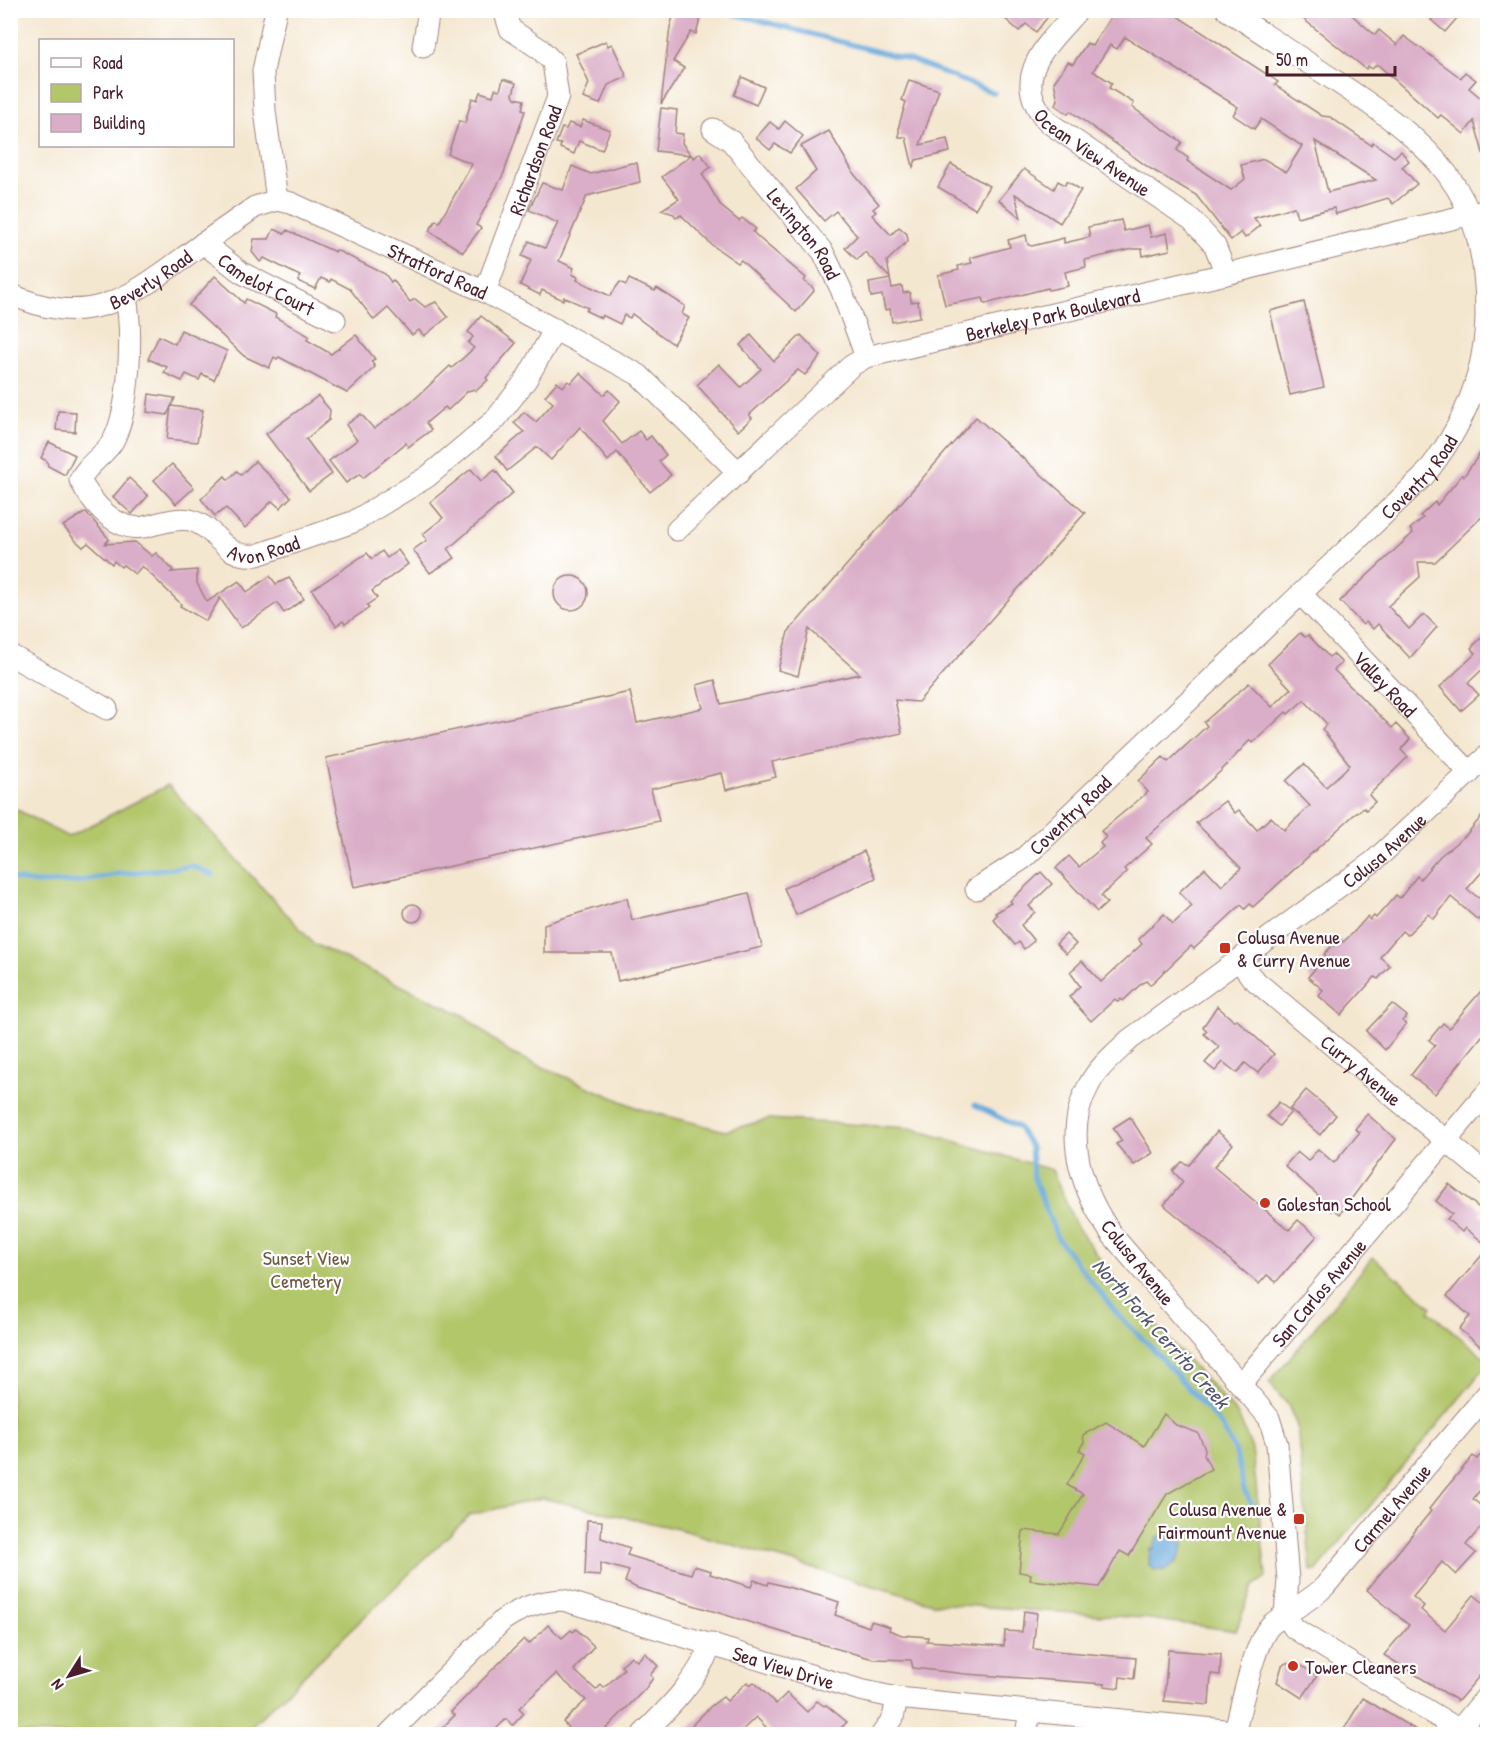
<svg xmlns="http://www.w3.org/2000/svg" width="1498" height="1745" viewBox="0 0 1498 1745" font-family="'Patrick Hand',sans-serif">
<rect width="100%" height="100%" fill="#fff"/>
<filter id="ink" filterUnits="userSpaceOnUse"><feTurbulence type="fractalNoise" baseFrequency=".0167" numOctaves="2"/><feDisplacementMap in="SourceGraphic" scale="12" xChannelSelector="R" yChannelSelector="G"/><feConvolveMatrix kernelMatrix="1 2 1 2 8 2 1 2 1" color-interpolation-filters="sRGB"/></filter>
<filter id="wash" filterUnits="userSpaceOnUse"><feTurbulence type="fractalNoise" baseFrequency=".008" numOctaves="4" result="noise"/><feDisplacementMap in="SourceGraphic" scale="24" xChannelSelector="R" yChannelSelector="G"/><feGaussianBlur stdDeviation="1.35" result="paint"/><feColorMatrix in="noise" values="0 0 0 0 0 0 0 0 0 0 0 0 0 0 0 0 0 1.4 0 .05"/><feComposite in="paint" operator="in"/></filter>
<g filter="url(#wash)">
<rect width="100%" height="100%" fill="#f4e7d0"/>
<!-- green -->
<g fill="#b2c66a" stroke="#7e724a" stroke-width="1.5">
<polygon points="168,785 314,944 463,1015 510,1053 640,1109 725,1131 769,1119 910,1128 1052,1170 1076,1226 1117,1282 1238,1415 1252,1449 1266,1577 1253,1586 1236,1631 1143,1618 932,1603 682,1530 542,1498 470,1515 243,1734 11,1734 10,806 68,837"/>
<polygon points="1373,1257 1432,1307 1429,1311 1487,1360 1487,1365 1316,1571 1311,1571 1297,1426 1288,1405 1269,1383"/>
</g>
<!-- water -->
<path fill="#66a8da" stroke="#586482" stroke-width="1.5" d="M1171,1531C1193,1538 1180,1561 1167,1570H1155L1149,1565L1150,1548L1153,1549L1157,1538Z"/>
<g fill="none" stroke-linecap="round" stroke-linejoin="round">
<!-- stream -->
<g stroke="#66a8da" stroke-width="5">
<polyline points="723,11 910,60 994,93"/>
<polyline points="10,878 35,883 77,882 118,874 192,866 213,875"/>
<polyline points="975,1105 1018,1127 1031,1147 1033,1176 1058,1239 1117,1314 1151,1347 1222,1426 1236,1453 1244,1490 1254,1508"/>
</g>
</g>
<g id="blocks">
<!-- building -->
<g fill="#daadc8" fill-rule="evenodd">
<polygon points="675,10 703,10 696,34 691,32 673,61 684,68 661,104 670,27"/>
<polygon points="995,10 1053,10 1036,32 1026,24 1019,31"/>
<path d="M1115,10H1168L1268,75L1278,82L1275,85L1278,87L1322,116L1330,117L1371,145L1373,142L1394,157L1401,151L1409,161L1402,167L1417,184L1393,204L1388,198L1336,214L1334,208L1297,217L1294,207L1254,218L1260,226L1245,238L1241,232L1231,240L1196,195L1151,169L1070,111L1068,114L1055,105L1058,100L1054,82L1068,62L1073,64L1087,43L1092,46ZM1125,37L1238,107L1233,115L1254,129L1261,119L1302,146L1286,172L1264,159L1241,165L1245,179L1231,190L1187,161L1188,158L1177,150L1182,142L1132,107L1134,103L1109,88L1112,83L1093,71L1110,45L1117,49ZM1315,141L1376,180L1328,192Z"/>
<polygon points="1292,10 1346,10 1375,35 1379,30 1397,45 1404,36 1461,78 1465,72 1476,80 1469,88 1488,104 1488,153 1483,153 1474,121 1464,134 1441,115 1438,118 1377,64 1372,69 1368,66 1366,69"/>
<polygon points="1440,10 1464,10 1445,32 1431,20"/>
<polygon points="606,41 608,46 612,44 627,77 608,85 600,104 583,98 589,83 576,54"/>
<polygon points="742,77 764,87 756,105 734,95"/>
<polygon points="503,79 516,83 513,94 515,98 524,100 522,110 525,111 504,173 476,225 481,228 463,252 429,231 436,220 439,223 472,164 448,154 459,121 465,123 472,98 477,100 480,92 493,96 495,89 500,90"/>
<polygon points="909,80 939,90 920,145 947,139 950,152 916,160 913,167 906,137 899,137 899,125 906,102 902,100"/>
<polygon points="661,108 677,110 675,133 683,134 682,143 691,155 656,151"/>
<polygon points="583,120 610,130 602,150 579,141 574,154 560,148 561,144 556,143 562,128 566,129 569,123 580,127"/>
<polygon points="785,121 803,136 790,153 775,144 770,150 756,138 770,122 779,129"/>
<polygon points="829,131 854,174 879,204 873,209 876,212 872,215 891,235 899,227 907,234 908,241 887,261 890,278 865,252 857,260 845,248 857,236 836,211 824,221 796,189 816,171 801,146"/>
<polygon points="700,153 711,167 702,174 721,206 739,221 742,218 756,229 753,232 759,238 806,278 804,281 813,288 814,291 796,312 741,260 738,263 712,245 681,215 676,218 674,214 661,210 679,199 662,177 691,155 694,158"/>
<polygon points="631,163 637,163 640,182 587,196 559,261 574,268 572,274 578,277 577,280 610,296 620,282 626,285 629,279 655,291 657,288 685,306 682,314 689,318 673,344 632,314 630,318 624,315 620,324 602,315 601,318 586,311 588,308 564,297 563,300 542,290 540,295 520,285 531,260 522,256 529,241 545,248 558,223 529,210 542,183 563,190 572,166 591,174"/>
<polygon points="951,164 989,186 975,209 938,187"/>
<polygon points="1024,169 1054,189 1058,181 1065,185 1067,181 1081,190 1060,223 1015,194 1021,218 999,200"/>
<polygon points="1121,220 1124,231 1148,225 1151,237 1167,233 1170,250 1143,256 1142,249 1133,249 1085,260 1086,267 1065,272 1068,286 1049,290 1048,288 985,304 983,298 945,305 938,275 959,270 958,266 972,263 970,258 1010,247 1008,240 1026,235 1028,245 1032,246 1064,238 1064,243 1090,237 1088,227"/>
<polygon points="274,229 285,234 287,230 335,252 336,250 385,274 391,282 393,280 410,302 415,299 425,307 436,302 448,317 424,336 419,330 412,335 388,308 374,320 350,289 331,279 330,282 321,278 315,289 298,281 300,276 264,258 260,262 252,252 254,239 269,239"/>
<polygon points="215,276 244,303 246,299 276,314 275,317 309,336 307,340 331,354 356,335 375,359 371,361 375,367 347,393 279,357 277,359 274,357 269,368 244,356 189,305"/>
<polygon points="890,279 892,288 902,286 903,293 910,292 911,302 918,301 920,317 892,322 890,309 885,310 882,295 871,297 869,283"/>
<polygon points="1304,302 1324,387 1290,395 1270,311"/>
<polygon points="481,316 516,343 486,378 488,380 476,391 474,389 468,391 448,410 445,407 426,423 431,430 408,447 406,443 363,478 360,474 346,483 329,461 357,440 346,425 361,414 374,429 417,397 450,366 452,368 474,348 468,343 473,337 468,332"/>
<polygon points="181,330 227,351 214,380 202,374 199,380 186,374 182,381 164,373 167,367 148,359 159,336 175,344"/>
<polygon points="751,335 774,361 801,335 821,356 805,375 798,370 749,415 752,418 738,431 697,385 719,364 741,387 761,369 740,345"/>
<polygon points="580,373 604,395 609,390 620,401 603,421 622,444 639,431 646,440 651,436 666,455 659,461 671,475 650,492 617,452 608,461 580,427 551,460 537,447 507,471 496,456 524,432 514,423 524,412 536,422 553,403 545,396 557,382 563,387 568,381 571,383"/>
<polygon points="149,394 175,398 167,415 147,412"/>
<polygon points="318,396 330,410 329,420 306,439 332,474 309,491 266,434"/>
<polygon points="171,406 203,410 197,442 167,439"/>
<polygon points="58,411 76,412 75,432 56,430"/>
<polygon points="976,417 1085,513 918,702 895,700 902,733 772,762 776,777 726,790 722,773 651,789 659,821 354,887 326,758 630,692 637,723 703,708 697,685 715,680 721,704 860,674 809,629 798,676 778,670 788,632"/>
<polygon points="49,442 75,455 65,475 48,466 47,461 41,458"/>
<polygon points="1488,442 1488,511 1435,562 1418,562 1420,577 1388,606 1409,629 1424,614 1437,627 1410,658 1378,624 1373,629 1366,622 1363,625 1340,601 1413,533 1410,529 1423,518 1420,516 1435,502 1437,505 1462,475 1464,476"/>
<polygon points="255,461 291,497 280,508 272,501 245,528 226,508 215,516 201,499 225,476 228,480 237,471 241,475"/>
<polygon points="172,464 194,488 176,504 154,480"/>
<polygon points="471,469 481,481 495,470 513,493 448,549 455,558 430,573 413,550 427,540 423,534 443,518 430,502"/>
<polygon points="129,478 148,496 132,514 113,497"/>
<polygon points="86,512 109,539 105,544 135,542 152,556 156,553 173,570 171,572 197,570 197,583 207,602 239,581 247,592 270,576 276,584 289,578 304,599 284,613 277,603 241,628 220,598 206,621 180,606 181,604 142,566 135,574 123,565 121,567 114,561 112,564 88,543 83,547 75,540 63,526"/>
<polygon points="398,550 408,564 372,591 377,598 367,605 369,608 345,624 343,621 336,626 312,590 367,553 372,559 382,551 387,558"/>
<circle cx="571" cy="593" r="17"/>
<polygon points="1488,631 1488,664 1468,683 1479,695 1461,711 1440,687 1476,653 1471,648"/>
<polygon points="1300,633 1305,637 1308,635 1329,657 1333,654 1342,663 1334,670 1392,728 1396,724 1410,739 1401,750 1408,757 1369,795 1375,802 1366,810 1364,808 1357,812 1253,907 1250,904 1245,909 1241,905 1197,946 1194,949 1191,946 1150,985 1146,981 1142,983 1123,1001 1121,999 1118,1002 1115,999 1091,1021 1069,997 1080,986 1070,972 1082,961 1101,982 1142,944 1138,939 1164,914 1173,924 1192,906 1179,892 1205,868 1222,886 1241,868 1196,823 1225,801 1235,813 1239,810 1257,830 1271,817 1284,830 1310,806 1286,781 1304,764 1326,787 1350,765 1322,729 1327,724 1304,700 1288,714 1286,712 1253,743 1250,740 1221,771 1146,838 1152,844 1124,869 1127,872 1101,896 1107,903 1097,912 1056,868 1069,856 1079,867 1103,847 1100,843 1106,837 1101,831 1148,792 1138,781 1163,757 1168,762 1207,726 1204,722 1249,683 1272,707 1291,689 1268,664"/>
<polygon points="1488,809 1488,865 1467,889 1488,905 1488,909 1478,920 1451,897 1434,919 1428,914 1407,935 1402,931 1380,957 1390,966 1378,979 1375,977 1341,1015 1319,996 1323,990 1308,977 1326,956 1324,954 1333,945 1334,946 1340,940 1343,942 1353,933 1367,917 1370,920 1374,916 1376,918 1396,895 1400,898 1417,876 1420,879 1440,856 1466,835"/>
<polygon points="864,851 876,878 796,915 784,888"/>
<polygon points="1041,872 1052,884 1029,906 1035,912 1021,925 1034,941 1024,949 1019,942 1015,945 993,919 997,915 995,913 1012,903 1010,901"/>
<polygon points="749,893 762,947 618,981 612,953 544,953 544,924 627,898 632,920"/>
<circle cx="413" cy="913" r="9"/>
<polygon points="1066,934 1076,944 1066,954 1056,944"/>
<polygon points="1488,983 1488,1041 1482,1036 1435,1094 1411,1075 1435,1045 1429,1040 1443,1023 1449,1028"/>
<polygon points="1392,1004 1407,1016 1402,1021 1406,1024 1385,1050 1366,1031"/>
<polygon points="1217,1006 1234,1021 1236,1019 1274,1054 1258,1073 1245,1063 1237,1073 1223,1062 1215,1071 1205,1063 1219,1047 1204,1034 1207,1031 1203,1027"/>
<polygon points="1306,1090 1336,1115 1320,1135 1290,1109"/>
<polygon points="1279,1102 1291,1112 1279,1126 1267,1116"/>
<polygon points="1367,1114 1396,1139 1340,1214 1334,1209 1332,1211 1318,1200 1320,1197 1285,1166 1297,1152 1308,1161 1318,1149 1334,1163 1360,1132 1355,1129"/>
<polygon points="1130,1117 1153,1153 1134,1165 1116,1144 1122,1141 1113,1128"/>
<polygon points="1217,1131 1233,1144 1214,1167 1289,1230 1298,1220 1317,1236 1276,1282 1267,1275 1259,1284 1164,1205 1183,1182 1173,1171 1182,1162 1189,1165"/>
<polygon points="1449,1184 1482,1210 1479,1214 1488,1221 1488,1246 1465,1228 1462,1232 1447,1219 1452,1214 1436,1201"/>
<polygon points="1488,1248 1488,1352 1459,1329 1470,1316 1447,1296"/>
<polygon points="1164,1414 1176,1425 1198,1433 1205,1449 1204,1455 1211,1469 1167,1494 1129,1556 1120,1551 1099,1587 1030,1580 1031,1574 1019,1572 1023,1530 1059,1534 1083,1494 1067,1485 1085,1453 1079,1450 1084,1442 1083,1435 1106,1422 1144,1446"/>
<polygon points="1488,1447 1488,1471 1480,1480 1485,1484 1473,1499 1488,1512 1488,1519 1466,1545 1476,1553 1456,1575 1442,1562 1413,1597 1424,1606 1421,1610 1445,1630 1474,1595 1488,1606 1488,1666 1458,1701 1384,1655 1409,1625 1367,1590 1431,1511 1429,1509 1451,1482 1473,1456 1477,1459"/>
<polygon points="587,1520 602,1521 601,1538 630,1548 627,1555 691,1574 694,1566 711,1571 710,1574 751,1587 754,1580 768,1585 769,1582 824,1597 839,1602 835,1615 869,1627 871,1621 890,1627 889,1630 902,1635 928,1637 927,1641 1004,1646 1005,1631 1022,1632 1024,1611 1037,1613 1033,1649 1136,1658 1134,1679 1120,1677 1119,1688 1104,1686 1105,1684 966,1674 913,1668 911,1660 873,1659 831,1647 637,1588 625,1582 629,1571 600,1563 600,1576 585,1575"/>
<polygon points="548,1625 562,1638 571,1630 573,1632 576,1629 594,1646 574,1670 596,1690 601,1685 604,1688 624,1669 621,1666 631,1656 637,1661 645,1653 658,1666 650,1675 653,1678 646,1688 601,1734 560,1734 568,1727 563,1722 586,1700 556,1674 519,1708 524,1713 513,1725 506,1719 491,1734 436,1734 455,1715 451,1712 493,1669 524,1639 529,1644"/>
<polygon points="1168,1650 1221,1654 1220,1675 1211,1674 1209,1705 1164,1701"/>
<polygon points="1296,1662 1317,1676 1302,1698 1277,1682 1282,1666 1286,1663"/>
<polygon points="747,1682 750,1685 754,1682 776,1704 787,1693 807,1712 817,1701 824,1706 826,1705 847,1722 842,1727 849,1734 773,1734 756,1717 738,1734 735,1731 731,1734 683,1734 711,1706 723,1697 727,1701"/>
<polygon points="1363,1698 1399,1720 1423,1734 1341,1734"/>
</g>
</g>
</g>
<g filter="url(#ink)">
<use href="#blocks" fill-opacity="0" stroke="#9f837e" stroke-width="1.5"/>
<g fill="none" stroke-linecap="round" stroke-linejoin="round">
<defs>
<g id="minor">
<polyline points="276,10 263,71 265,111 277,200"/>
<path id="s1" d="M1078,10C1047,45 1007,78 1049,123L1192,220L1215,246L1226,274"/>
<polyline points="423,47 429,10"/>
<path id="s2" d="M713,129L731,141L823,252L841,289L866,357"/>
<path id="s3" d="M277,200L291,203L485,292L639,375L739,473"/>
<path id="s4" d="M203,243L242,273L335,320"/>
<path id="s5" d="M485,292L558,97L553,62L540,49L510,29L504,10"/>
<path id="s6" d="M10,294C85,328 124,302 183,258C207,240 231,224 255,207L277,200"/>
<path id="s7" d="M126,298C133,333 130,409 113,441C104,456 87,464 80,480C92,503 116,532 144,527C158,524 175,517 190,520C219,528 221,559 257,555L353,522L427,477L495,420L526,380L555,329"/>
<path id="s8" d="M677,530L851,366L866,357L1226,274L1488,210"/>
<path id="s9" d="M1301,594L1470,773"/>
<polyline points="10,655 107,709"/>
<path id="s10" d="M976,889L1024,858L1423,477C1462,430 1486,374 1486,312C1486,189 1433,145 1337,82C1301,58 1264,34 1227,10"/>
<path id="s11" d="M1239,960L1252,978L1488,1176"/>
<path id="s12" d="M1241,1384L1488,1091"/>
<polyline points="1459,1730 1488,1695"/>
<path id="s13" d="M389,1734L503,1620C523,1607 539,1601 563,1600L860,1690L897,1698L1235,1731"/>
<path d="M643,1734C671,1706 696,1681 712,1644"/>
<polyline points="882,1734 893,1718 897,1698"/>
<polyline points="1026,1734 1030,1712"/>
<path id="s14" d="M1234,1734C1241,1710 1254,1639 1272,1624C1289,1610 1310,1602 1325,1586L1488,1393"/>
<path id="s15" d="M1466,1734L1306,1636L1294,1628L1285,1614L1288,1580L1277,1444L1269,1418L1259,1406L1113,1236C1083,1194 1061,1135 1089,1085C1098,1067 1115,1054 1129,1040L1374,861L1488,755"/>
</g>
</defs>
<!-- minor casing -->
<use href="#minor" stroke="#9f837e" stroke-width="23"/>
<!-- minor -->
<use href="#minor" stroke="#fff" stroke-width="21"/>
</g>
</g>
<!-- markers -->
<g fill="#c8321e" stroke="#fff" stroke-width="2">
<rect x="1219" y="942" width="12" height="12" rx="3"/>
<circle cx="1265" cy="1203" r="6"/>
<rect x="1293" y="1513" width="12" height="12" rx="3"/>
<circle cx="1293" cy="1666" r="6"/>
</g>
<g text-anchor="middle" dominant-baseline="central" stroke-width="4.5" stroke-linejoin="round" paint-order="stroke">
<!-- street labels -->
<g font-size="20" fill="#4a1f2b" stroke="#fff">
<text stroke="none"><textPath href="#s1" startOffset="186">Ocean View Avenue</textPath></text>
<text stroke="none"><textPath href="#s5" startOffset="141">Richardson Road</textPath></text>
<text stroke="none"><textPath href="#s2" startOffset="140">Lexington Road</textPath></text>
<text stroke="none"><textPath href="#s3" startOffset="176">Stratford Road</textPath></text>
<text stroke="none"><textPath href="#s6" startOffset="150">Beverly Road</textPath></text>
<text stroke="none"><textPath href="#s4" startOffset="76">Camelot Court</textPath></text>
<text stroke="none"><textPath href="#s8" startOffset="448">Berkeley Park Boulevard</textPath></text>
<text stroke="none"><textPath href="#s10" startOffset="606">Coventry Road</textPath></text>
<text stroke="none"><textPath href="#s7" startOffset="414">Avon Road</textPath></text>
<text stroke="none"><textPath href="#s9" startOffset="123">Valley Road</textPath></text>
<text stroke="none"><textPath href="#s10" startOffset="120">Coventry Road</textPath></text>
<text stroke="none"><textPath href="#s15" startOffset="1196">Colusa Avenue</textPath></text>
<text stroke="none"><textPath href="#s11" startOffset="165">Curry Avenue</textPath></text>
<text transform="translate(1138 1262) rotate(51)">Colusa Avenue</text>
<text stroke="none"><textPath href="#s12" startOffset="120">San Carlos Avenue</textPath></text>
<text stroke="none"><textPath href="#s14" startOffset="285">Carmel Avenue</textPath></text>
<text stroke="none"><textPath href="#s13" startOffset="456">Sea View Drive</textPath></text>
</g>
<!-- poi labels -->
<g font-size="20" fill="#4a1f2b" stroke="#fff" text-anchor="start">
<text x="1237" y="936">Colusa Avenue<tspan x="1237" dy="23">&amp; Curry Avenue</tspan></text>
<text x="1277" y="1203">Golestan School</text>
<text x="1287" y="1508" text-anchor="end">Colusa Avenue &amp;<tspan x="1287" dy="23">Fairmount Avenue</tspan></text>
<text x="1305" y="1666">Tower Cleaners</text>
</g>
<!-- park labels -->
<g font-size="20" fill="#6e5941" stroke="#fff">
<text x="306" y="1257">Sunset View<tspan x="306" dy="23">Cemetery</tspan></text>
</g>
<!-- water labels -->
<g font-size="21" font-style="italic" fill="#555671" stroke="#fff">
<text transform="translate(1161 1333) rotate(48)">North Fork Cerrito Creek</text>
</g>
</g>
<!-- margin -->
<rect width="1498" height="1745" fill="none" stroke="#fff" stroke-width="36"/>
<!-- legend -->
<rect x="39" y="39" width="195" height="108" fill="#ffffff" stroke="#b7a5aa" stroke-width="1.5"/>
<rect x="51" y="58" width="30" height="9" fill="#ffffff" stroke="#b7a5aa" stroke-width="1.5"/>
<text x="93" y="69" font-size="18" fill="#4a1f2b">Road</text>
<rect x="51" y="84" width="30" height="18" fill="#b2c66a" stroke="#b7a5aa" stroke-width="1.5"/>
<text x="93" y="99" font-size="18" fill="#4a1f2b">Park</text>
<rect x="51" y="114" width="30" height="18" fill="#daadc8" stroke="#b7a5aa" stroke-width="1.5"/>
<text x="93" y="129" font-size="18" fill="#4a1f2b">Building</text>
<!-- north arrow -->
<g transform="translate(69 1676) rotate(233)" stroke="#ffffff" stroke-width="4.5" paint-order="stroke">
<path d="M0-4.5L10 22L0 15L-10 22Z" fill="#4a1f2b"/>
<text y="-9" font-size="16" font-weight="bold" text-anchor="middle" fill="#4a1f2b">N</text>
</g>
<!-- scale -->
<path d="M1267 66v9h128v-9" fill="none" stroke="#4a1f2b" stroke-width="3"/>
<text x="1276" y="66" font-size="18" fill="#4a1f2b" stroke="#ffffff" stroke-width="4.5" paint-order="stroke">50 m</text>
</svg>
